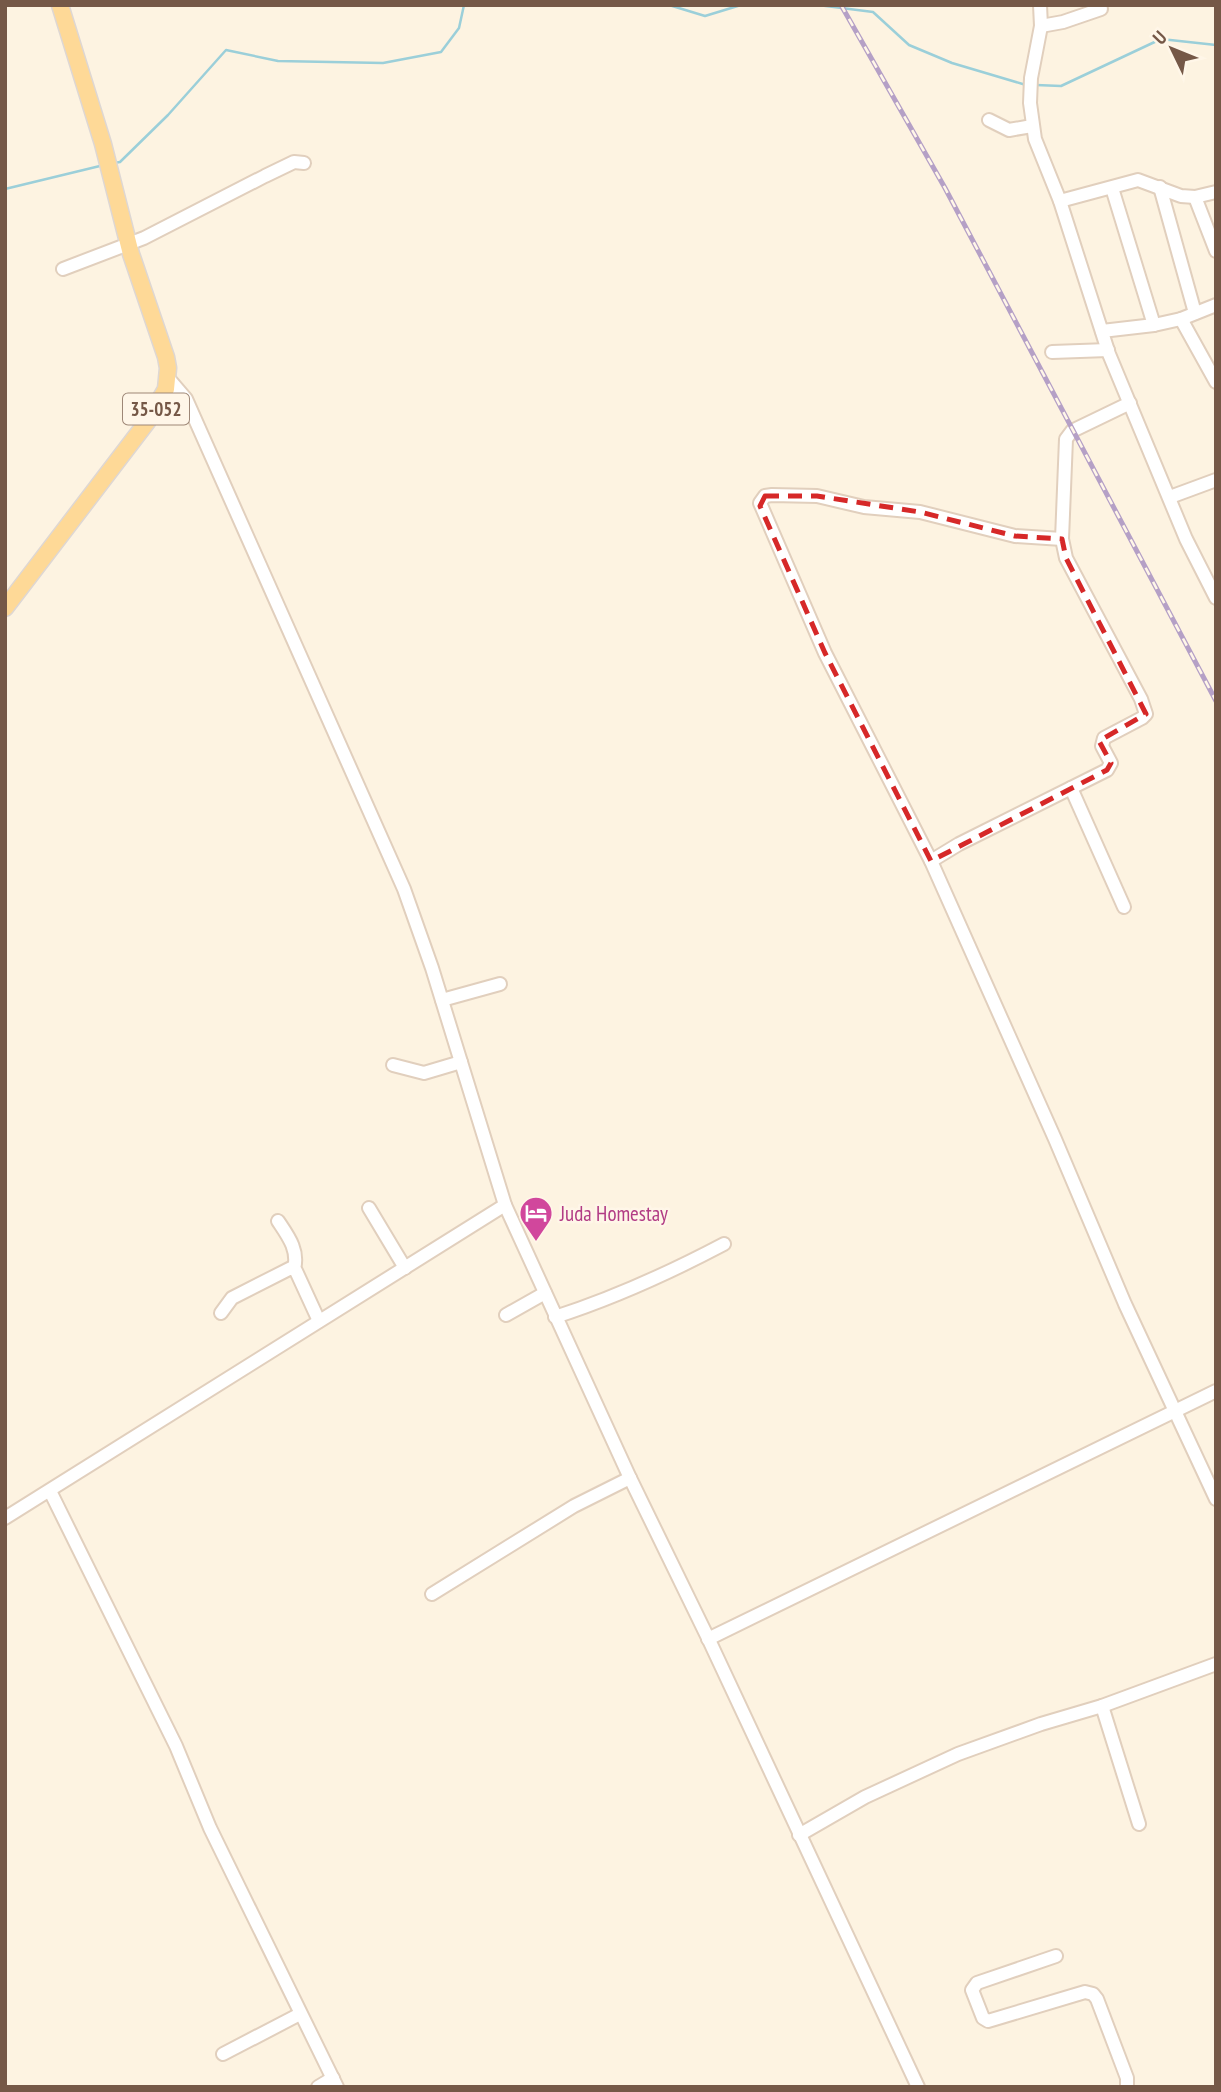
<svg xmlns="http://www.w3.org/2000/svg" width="1221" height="2092" viewBox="0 0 1221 2092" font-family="'PT Sans Narrow',sans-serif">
<rect width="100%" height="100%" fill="#fdf3e1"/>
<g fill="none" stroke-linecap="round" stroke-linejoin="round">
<!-- stream -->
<g stroke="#9bcfd9" stroke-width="2.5">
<polyline points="669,5 705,16 741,5"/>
<polyline points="818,5 873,12 909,45 952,63 1026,85"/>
<polyline points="1036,85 1061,86 1161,39 1216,45"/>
<polyline points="114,163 120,162 168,115 226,50 278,61 383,63 441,52 459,28 464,5"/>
<polyline points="5,189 104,165"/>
</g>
<defs>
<g id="minor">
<polyline points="1040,5 1041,26 1031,78 1030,103 1035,139 1060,201 1109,354 1186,539 1216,598"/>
<polyline points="1041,26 1063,22 1101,9"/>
<polyline points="989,120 1009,130 1032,126"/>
<polyline points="1160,187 1195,313"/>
<polyline points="1112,188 1154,325"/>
<polyline points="1195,197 1216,251"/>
<polyline points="1060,201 1138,180 1181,196 1195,197 1216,192"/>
<polyline points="63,269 144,238 265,176 294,162 304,163"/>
<polyline points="1181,319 1216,382"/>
<polyline points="1102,331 1154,325 1181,319 1216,305"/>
<polyline points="1052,352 1108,350"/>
<polyline points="168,378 186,399 404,889 432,968 505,1205 630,1478 709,1640 918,2087"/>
<polyline points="1170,497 1216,480"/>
<polyline points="1062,539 1015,536 920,512 864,507 817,496 772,495 765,496 760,503 825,653 931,861 1055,1139 1125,1304 1216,1499"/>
<polyline points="1071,788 1124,907"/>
<polyline points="931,861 959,844 1107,770 1111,763 1102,746 1104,738 1142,718 1146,714 1141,699 1066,558 1062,539 1066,439 1072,431 1130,403"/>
<polyline points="442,1000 500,984"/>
<polyline points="393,1065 424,1073 461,1062"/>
<polyline points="369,1208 405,1268"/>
<path d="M278,1221C288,1236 299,1250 294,1269"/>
<polyline points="221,1313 232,1298 291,1268 296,1271 319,1321"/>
<polyline points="506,1315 545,1293"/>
<path d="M555,1317C614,1298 669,1273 724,1244"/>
<polyline points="50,1491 176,1746 210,1828 337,2087"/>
<polyline points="5,1518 505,1205"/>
<polyline points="432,1594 574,1506 630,1478"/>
<polyline points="708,1639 1216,1391"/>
<polyline points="1102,1706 1139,1824"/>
<polyline points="799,1835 865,1797 958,1754 1041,1724 1102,1706 1216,1664"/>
<polyline points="1056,1956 977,1983 972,1990 983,2018 988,2021 1085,1992 1093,1994 1097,1999 1127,2078 1127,2087"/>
<polyline points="223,2054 300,2014"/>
<polyline points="318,2087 333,2078"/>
</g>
<polyline id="major" points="5,608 147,422 166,389 168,368 166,357 131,254 103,144 60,5"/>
</defs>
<!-- minor casing -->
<use href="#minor" stroke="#e1cfbd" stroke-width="16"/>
<!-- major casing -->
<use href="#major" stroke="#ded7d3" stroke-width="19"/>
<!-- minor -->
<use href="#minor" stroke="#fff" stroke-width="12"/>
<!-- major -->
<use href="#major" stroke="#fed997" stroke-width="16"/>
<defs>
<polyline id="rail" points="841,5 945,188 1216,701"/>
</defs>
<!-- rail casing -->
<use href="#rail" stroke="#b5a0c6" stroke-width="5"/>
<!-- rail -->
<use href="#rail" stroke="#fff6e8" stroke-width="2.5" stroke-dasharray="8" stroke-linecap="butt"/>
</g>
<!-- marked area -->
<path fill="none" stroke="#d62828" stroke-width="5" stroke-dasharray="14 9" stroke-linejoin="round" d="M765,496H817L920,512L1015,536L1062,539L1066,558L1146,714L1099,741L1111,763L1107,770L931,861L825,653L760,506Z"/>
<!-- icons -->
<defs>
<symbol id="hotel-pin" viewBox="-11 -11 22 30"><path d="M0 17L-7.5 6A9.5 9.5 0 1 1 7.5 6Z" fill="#d1479c" stroke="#fff6e8"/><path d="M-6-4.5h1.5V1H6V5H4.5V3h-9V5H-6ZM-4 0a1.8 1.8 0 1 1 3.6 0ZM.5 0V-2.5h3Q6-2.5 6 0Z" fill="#fff"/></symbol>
</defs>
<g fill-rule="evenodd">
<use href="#hotel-pin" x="517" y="1194" width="38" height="52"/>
</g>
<g text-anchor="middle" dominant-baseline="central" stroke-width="5" stroke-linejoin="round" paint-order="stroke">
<!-- shield labels -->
<rect fill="#fff6e8" stroke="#9e8777" stroke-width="2" x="123" y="393.5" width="66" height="31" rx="5"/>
<g font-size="19" font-weight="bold" fill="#755847">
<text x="156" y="409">35-052</text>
</g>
<!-- hotel labels -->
<g font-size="21" fill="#b23c85" stroke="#fff6e8" text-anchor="start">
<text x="560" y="1213">Juda Homestay</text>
</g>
</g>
<!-- border -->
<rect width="1221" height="2092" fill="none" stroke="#755847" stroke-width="14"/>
<!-- north arrow -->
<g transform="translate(1172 49) rotate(313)" stroke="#fff6e8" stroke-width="5" paint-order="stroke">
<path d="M0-5L12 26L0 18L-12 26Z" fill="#755847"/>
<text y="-10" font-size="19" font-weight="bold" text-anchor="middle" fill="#755847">U</text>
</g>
</svg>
